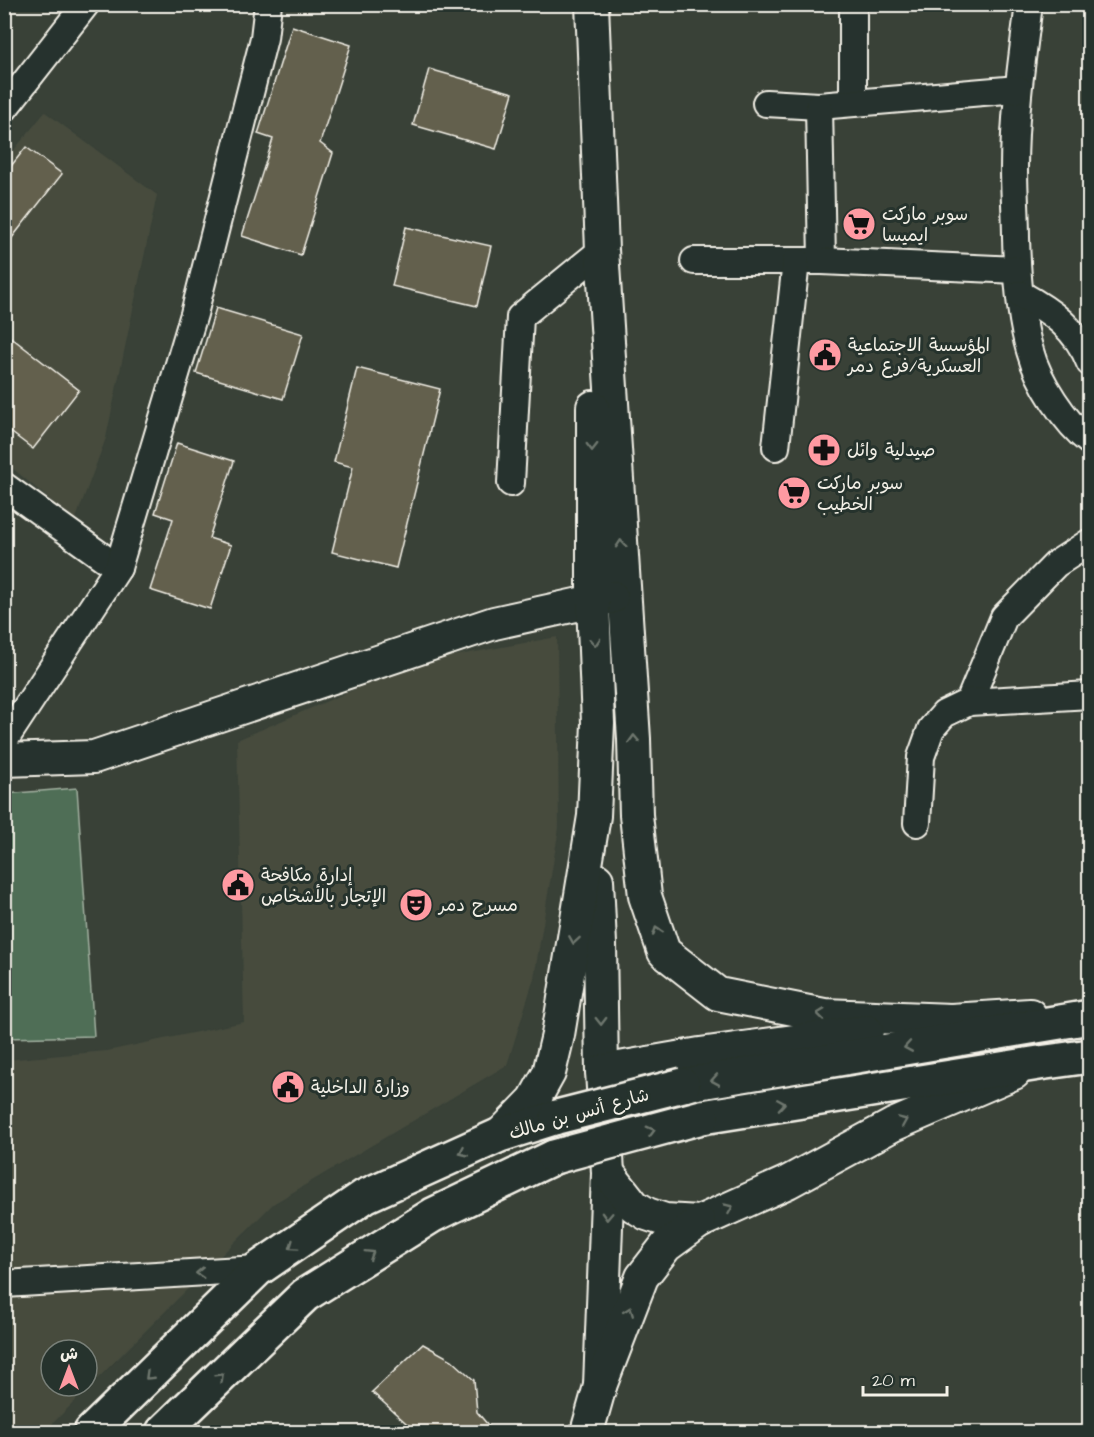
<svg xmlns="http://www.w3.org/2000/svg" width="1094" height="1437" viewBox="0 0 1094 1437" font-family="'Architects Daughter','Playpen Sans Arabic',sans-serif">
<rect width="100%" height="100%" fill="#394137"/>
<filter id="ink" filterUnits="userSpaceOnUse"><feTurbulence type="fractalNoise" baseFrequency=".0167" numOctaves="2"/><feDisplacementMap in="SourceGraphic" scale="12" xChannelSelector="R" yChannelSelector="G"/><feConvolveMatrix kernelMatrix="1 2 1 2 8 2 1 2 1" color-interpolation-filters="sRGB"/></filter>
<g filter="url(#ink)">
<!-- built -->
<g fill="#464b3e" fill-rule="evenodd">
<polygon points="45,112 157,195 106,438 75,521 5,462 5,161"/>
<path d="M557,637L559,828L534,978L507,1065L273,1204L44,1432H5V1060L107,1051L244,1022L237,740L415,663ZM51,1350H87V1386H51Z"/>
</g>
<!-- green -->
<polygon fill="#4f6e57" stroke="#a2b0a0" stroke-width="1.5" points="77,788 94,1036 5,1038 5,794"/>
<!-- building -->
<g fill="#64614e" stroke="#f4f1e8" stroke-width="1.5">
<polygon points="292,26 351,45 320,143 333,153 301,255 242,236 273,139 258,134"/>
<polygon points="429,69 513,93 496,149 413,125"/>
<polygon points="26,147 62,174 4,248 4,175"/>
<polygon points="406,227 491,246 477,306 392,286"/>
<polygon points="216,308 303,334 283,399 196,373"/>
<polygon points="4,332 79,390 33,449 4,427"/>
<polygon points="357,368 440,389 396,568 332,552 353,467 334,462"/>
<polygon points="177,443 234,461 209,538 231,545 210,609 150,590 173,519 155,513"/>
<polygon points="423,1344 452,1360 474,1380 477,1412 494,1432 416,1432 372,1392"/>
</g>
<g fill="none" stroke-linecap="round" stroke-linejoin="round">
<defs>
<g id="minor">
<polyline points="853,4 853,103"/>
<path d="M1029,4C1022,59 1014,114 1014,169C1014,192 1016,215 1016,238C1017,272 1020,318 1030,351C1038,381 1065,423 1090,442"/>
<polyline points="766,103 819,106 1018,89"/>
<polyline points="819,106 822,261"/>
<polyline points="4,109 86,4"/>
<polyline points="694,261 822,261 1017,270"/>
<path d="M1020,294C1051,311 1077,329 1090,363"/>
<polyline points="776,447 796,261"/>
<polyline points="511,483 520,317 602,250"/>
<polyline points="4,486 118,568"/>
<polyline points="969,702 1004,617 1056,564 1090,542"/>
<polyline points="4,741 118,568 194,314 264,38 268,4"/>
<polyline points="917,823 921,757 931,729 944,714 969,702 1090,695"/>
<polyline points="4,1284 258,1269"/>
</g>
<g id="tertiary">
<polyline points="592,4 602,250 634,739 636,815 645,896 664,952 718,994 824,1015 951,1020 1030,1015"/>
<polyline points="4,760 94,757 494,623 612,597"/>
<polyline points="597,880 600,944 602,1071 608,1173 600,1386"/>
<polyline points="602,1071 700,1054 867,1031"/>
<polyline points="500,1135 534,1100 549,1073 558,1035 594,816 598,723 593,602 593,407"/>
<polyline points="608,1173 634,1206 647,1214 665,1220 699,1222 788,1182 893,1125 1014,1073"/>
<polyline points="587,1432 600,1386 642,1277 666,1246 699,1222"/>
</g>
<g id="secondary">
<polyline points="683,1085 1090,1017"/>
<polyline points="702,1117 1039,1063 1090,1056"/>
<polyline points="91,1432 258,1269 365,1196 500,1135 557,1117"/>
<polyline points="163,1432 305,1295 433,1215 554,1157"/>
</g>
</defs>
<!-- minor casing -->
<use href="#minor" stroke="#f4f1e8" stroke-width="30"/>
<!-- tertiary casing -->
<use href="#tertiary" stroke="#f4f1e8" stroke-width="36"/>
<!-- secondary casing -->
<use href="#secondary" stroke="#f4f1e8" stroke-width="38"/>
<!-- minor -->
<use href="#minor" stroke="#26332d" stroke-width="26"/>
<!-- tertiary -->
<use href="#tertiary" stroke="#26332d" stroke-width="32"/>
<!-- secondary -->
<use href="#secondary" stroke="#26332d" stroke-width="33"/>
<defs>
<g id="secondary-bridge">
<polyline points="557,1117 683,1085"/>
<polyline points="554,1157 702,1117"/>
</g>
</defs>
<!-- secondary-bridge casing -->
<use href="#secondary-bridge" stroke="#f4f1e8" stroke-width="38" stroke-linecap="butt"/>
<!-- secondary-bridge -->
<use href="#secondary-bridge" stroke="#26332d" stroke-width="33"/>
</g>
<!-- one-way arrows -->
<defs><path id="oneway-chevron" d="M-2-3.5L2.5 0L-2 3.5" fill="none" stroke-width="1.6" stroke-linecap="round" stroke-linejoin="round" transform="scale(1.5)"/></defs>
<g stroke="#6e766e">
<use href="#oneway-chevron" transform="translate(592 447) rotate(90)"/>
<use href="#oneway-chevron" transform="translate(621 544) rotate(-94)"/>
<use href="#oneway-chevron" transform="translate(595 642) rotate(87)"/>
<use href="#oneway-chevron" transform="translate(634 739) rotate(-92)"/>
<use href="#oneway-chevron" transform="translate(657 931) rotate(-109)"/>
<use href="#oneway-chevron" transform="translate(574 940) rotate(99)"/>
<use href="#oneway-chevron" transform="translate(821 1014) rotate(-173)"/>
<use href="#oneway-chevron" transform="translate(601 1021) rotate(89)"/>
<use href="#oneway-chevron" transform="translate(908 1047) rotate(170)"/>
<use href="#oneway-chevron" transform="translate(715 1080) rotate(170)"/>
<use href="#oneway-chevron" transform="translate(781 1104) rotate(-9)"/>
<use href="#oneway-chevron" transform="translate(903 1121) rotate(-23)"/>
<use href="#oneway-chevron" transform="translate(651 1131) rotate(-15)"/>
<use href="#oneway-chevron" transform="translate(463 1152) rotate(156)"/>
<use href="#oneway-chevron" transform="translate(729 1208) rotate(-24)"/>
<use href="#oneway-chevron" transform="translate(607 1216) rotate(92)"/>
<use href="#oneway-chevron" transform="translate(293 1246) rotate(145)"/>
<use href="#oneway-chevron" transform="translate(370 1254) rotate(-32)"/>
<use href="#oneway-chevron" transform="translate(200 1273) rotate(177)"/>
<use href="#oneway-chevron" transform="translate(629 1311) rotate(-69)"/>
<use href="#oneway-chevron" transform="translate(149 1376) rotate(136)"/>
<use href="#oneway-chevron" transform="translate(220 1377) rotate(-44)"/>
</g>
</g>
<!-- icons -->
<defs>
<symbol id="supermarket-disc" viewBox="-11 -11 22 22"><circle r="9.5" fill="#ff9aa2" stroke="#26332d"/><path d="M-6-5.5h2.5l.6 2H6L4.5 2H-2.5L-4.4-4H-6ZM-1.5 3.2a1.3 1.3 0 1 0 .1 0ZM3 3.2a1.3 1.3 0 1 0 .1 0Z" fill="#111"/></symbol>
<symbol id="civic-disc" viewBox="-11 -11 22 22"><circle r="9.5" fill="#ff9aa2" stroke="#26332d"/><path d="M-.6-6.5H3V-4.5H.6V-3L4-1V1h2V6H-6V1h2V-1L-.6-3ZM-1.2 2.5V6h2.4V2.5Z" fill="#111"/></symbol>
<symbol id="pharmacy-disc" viewBox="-11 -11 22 22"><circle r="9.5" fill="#ff9aa2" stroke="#26332d"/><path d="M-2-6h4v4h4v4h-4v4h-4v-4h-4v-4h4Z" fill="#111"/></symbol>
<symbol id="theatre-disc" viewBox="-11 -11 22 22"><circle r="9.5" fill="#ff9aa2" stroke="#26332d"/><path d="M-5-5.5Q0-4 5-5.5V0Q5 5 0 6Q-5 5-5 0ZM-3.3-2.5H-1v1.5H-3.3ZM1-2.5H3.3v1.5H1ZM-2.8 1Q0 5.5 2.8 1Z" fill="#111"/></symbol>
</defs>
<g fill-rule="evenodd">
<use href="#supermarket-disc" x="840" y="205" width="38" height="38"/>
<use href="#civic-disc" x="806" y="336" width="38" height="38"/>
<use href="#pharmacy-disc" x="805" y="431" width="38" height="38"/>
<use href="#supermarket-disc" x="775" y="474" width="38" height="38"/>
<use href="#civic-disc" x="219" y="866" width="38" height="38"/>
<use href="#theatre-disc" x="397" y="886" width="38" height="38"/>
<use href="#civic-disc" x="269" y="1068" width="38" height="38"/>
</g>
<g text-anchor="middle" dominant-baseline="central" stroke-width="6" stroke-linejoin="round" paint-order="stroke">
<!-- poi labels -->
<g font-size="18" fill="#f4f1e8" stroke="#26332d" text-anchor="start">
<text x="882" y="214">سوبر ماركت<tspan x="882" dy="21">ايميسا</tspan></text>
<text x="848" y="345">المؤسسة الاجتماعية<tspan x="848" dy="21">العسكرية/فرع دمر</tspan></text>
<text x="847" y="450">صيدلية وائل</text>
<text x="817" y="483">سوبر ماركت<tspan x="817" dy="21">الخطيب</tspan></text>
<text x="261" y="875">إدارة مكافحة<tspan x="261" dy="21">الإتجار بالأشخاص</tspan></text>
<text x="439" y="905">مسرح دمر</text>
<text x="311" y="1087">وزارة الداخلية</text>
</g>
<!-- street labels -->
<g font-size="18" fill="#f4f1e8" stroke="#26332d">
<text transform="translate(579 1114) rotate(-16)">شارع أنس بن مالك</text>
</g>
</g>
<!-- margin -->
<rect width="1094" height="1437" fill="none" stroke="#26332d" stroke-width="24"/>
<rect x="12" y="12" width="1070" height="1413" fill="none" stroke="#f4f1e8" stroke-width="2" filter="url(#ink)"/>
<!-- north arrow -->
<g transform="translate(69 1368)"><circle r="28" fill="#26332d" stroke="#787f78" stroke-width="1.5"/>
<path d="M0-4.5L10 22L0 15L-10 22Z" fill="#ff9aa2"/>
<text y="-9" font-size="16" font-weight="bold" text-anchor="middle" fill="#f4f1e8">ش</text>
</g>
<!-- scale -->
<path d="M863 1386v9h84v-9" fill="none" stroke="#f4f1e8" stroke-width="3"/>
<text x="872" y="1386" font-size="18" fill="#f4f1e8" stroke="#26332d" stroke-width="4.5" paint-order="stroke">20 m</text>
</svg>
